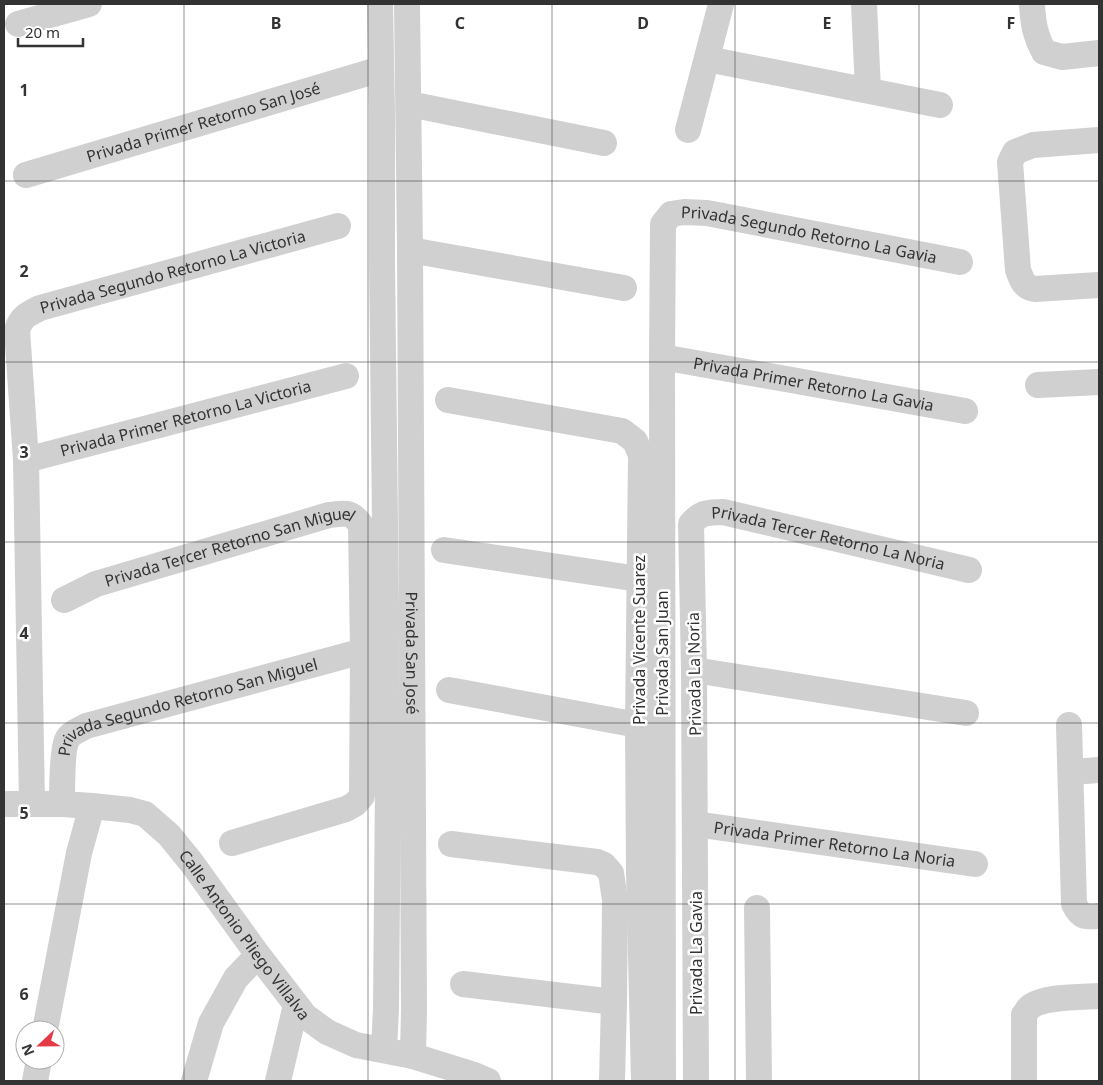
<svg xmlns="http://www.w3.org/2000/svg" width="1103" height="1085" viewBox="0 0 1103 1085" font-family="'Noto Sans',sans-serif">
<rect width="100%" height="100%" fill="#fff"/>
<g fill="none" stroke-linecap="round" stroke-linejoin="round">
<!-- minor -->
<g stroke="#d0d0d0" stroke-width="26">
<polyline points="380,4 382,112 382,261 388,784 386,1008 384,1050"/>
<path id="s1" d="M407,4L410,250L414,1010L413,1056"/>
<polyline points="864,4 868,90"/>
<path d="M1032,4C1033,23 1035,35 1044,52L1062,57L1099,53"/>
<polyline points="18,24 89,4"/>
<polyline points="707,59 940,105"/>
<polyline points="409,104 604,143"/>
<polyline points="688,130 721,4"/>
<path d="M1099,140L1033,145L1015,152L1010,162L1018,270C1022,280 1023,287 1035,289L1099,285"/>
<path id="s2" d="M26,175L381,69"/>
<polyline points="410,250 624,288"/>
<path id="s3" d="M662,357L965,411"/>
<polyline points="1038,385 1099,382"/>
<polyline points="448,400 622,431 635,441 641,455 638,725 639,872 644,1081"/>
<path id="s4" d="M26,460L346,376"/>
<polyline points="444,550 639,579"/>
<path id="s5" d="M64,600L96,584L329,515C345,513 351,511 361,525L363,651L362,796L355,804L346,809L232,843"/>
<polyline points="694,670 966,713"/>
<polyline points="449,690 638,725"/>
<path d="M1069,725L1074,904C1081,918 1085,917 1099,916"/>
<polyline points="1071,772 1099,770"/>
<path id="s6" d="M4,804H62L92,806L130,810L145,814L169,835L191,862L258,955L305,1016L327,1032L356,1045L413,1056L474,1075L488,1081"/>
<path id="s7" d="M32,804L26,460L17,330C21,317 28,314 40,308L338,226"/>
<path id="s8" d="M62,804C62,792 62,749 67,740C70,733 80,730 86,726L363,651"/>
<path id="s9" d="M695,824L975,864"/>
<polyline points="451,844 597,862 604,865 611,873 615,900 614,1002 612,1081"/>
<polyline points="757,908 759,1081"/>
<polyline points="463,984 614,1002"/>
<polyline points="45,1030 79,853 92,806"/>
<polyline points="35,1081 39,1060"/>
<polyline points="194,1081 211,1023 236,978 258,955"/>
<polyline points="278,1081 296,1005"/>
<path id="s10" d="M663,1081L662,357L663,224L671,214L684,212L707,213L960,262"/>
<path id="s11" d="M696,1081L694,670L691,524C702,511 708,513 723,512L969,570"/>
<path d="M1024,1081V1015C1026,1013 1027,1010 1029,1008C1041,996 1082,997 1099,996"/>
</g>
</g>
<!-- grid -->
<path fill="none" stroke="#333" stroke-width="1" stroke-opacity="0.55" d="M184,4V1081M368,4V1081M552,4V1081M735,4V1081M919,4V1081M4,181H1099M4,362H1099M4,542H1099M4,723H1099M4,904H1099"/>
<g text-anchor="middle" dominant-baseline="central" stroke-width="5" stroke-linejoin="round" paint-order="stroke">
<!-- street labels -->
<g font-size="16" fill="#333" stroke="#fff">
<text stroke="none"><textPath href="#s2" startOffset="185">Privada Primer Retorno San José</textPath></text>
<text stroke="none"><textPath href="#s10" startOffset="1010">Privada Segundo Retorno La Gavia</textPath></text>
<text stroke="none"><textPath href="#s7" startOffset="645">Privada Segundo Retorno La Victoria</textPath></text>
<text stroke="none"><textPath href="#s3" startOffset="154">Privada Primer Retorno La Gavia</textPath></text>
<text stroke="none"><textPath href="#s4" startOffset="165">Privada Primer Retorno La Victoria</textPath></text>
<text stroke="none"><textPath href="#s11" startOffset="701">Privada Tercer Retorno La Noria</textPath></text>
<text stroke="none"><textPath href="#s5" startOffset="175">Privada Tercer Retorno San Miguel</textPath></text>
<text transform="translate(639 640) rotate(-90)">Privada Vicente Suarez</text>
<text stroke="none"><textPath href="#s1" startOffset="649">Privada San José</textPath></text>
<text transform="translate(662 653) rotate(-90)">Privada San Juan</text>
<text transform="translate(694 674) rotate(-91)">Privada La Noria</text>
<text stroke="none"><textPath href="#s8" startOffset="188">Privada Segundo Retorno San Miguel</textPath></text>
<text stroke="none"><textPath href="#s9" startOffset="141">Privada Primer Retorno La Noria</textPath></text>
<text stroke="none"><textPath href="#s6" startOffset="299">Calle Antonio Pliego Villalva</textPath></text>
<text transform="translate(696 953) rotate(-90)">Privada La Gavia</text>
</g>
</g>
<g font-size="16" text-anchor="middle" font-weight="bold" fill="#333" stroke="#fff" stroke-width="5" stroke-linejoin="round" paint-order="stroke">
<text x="276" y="29">B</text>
<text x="460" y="29">C</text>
<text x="643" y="29">D</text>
<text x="827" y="29">E</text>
<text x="1011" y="29">F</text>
<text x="24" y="96">1</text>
<text x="24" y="277">2</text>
<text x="24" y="458">3</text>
<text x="24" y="639">4</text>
<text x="24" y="819">5</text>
<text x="24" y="1000">6</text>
</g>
<!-- border -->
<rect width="1103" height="1085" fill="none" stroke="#333333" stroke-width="10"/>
<!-- north arrow -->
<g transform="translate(40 1045) rotate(248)"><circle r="24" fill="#ffffff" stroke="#adadad"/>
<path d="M0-4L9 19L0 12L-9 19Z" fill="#e63946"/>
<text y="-8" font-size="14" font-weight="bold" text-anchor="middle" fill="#333333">N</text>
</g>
<!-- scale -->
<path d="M18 38v8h65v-8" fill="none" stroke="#333333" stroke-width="2.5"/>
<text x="25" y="38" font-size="15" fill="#333333" stroke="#ffffff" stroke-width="4" paint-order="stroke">20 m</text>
</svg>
